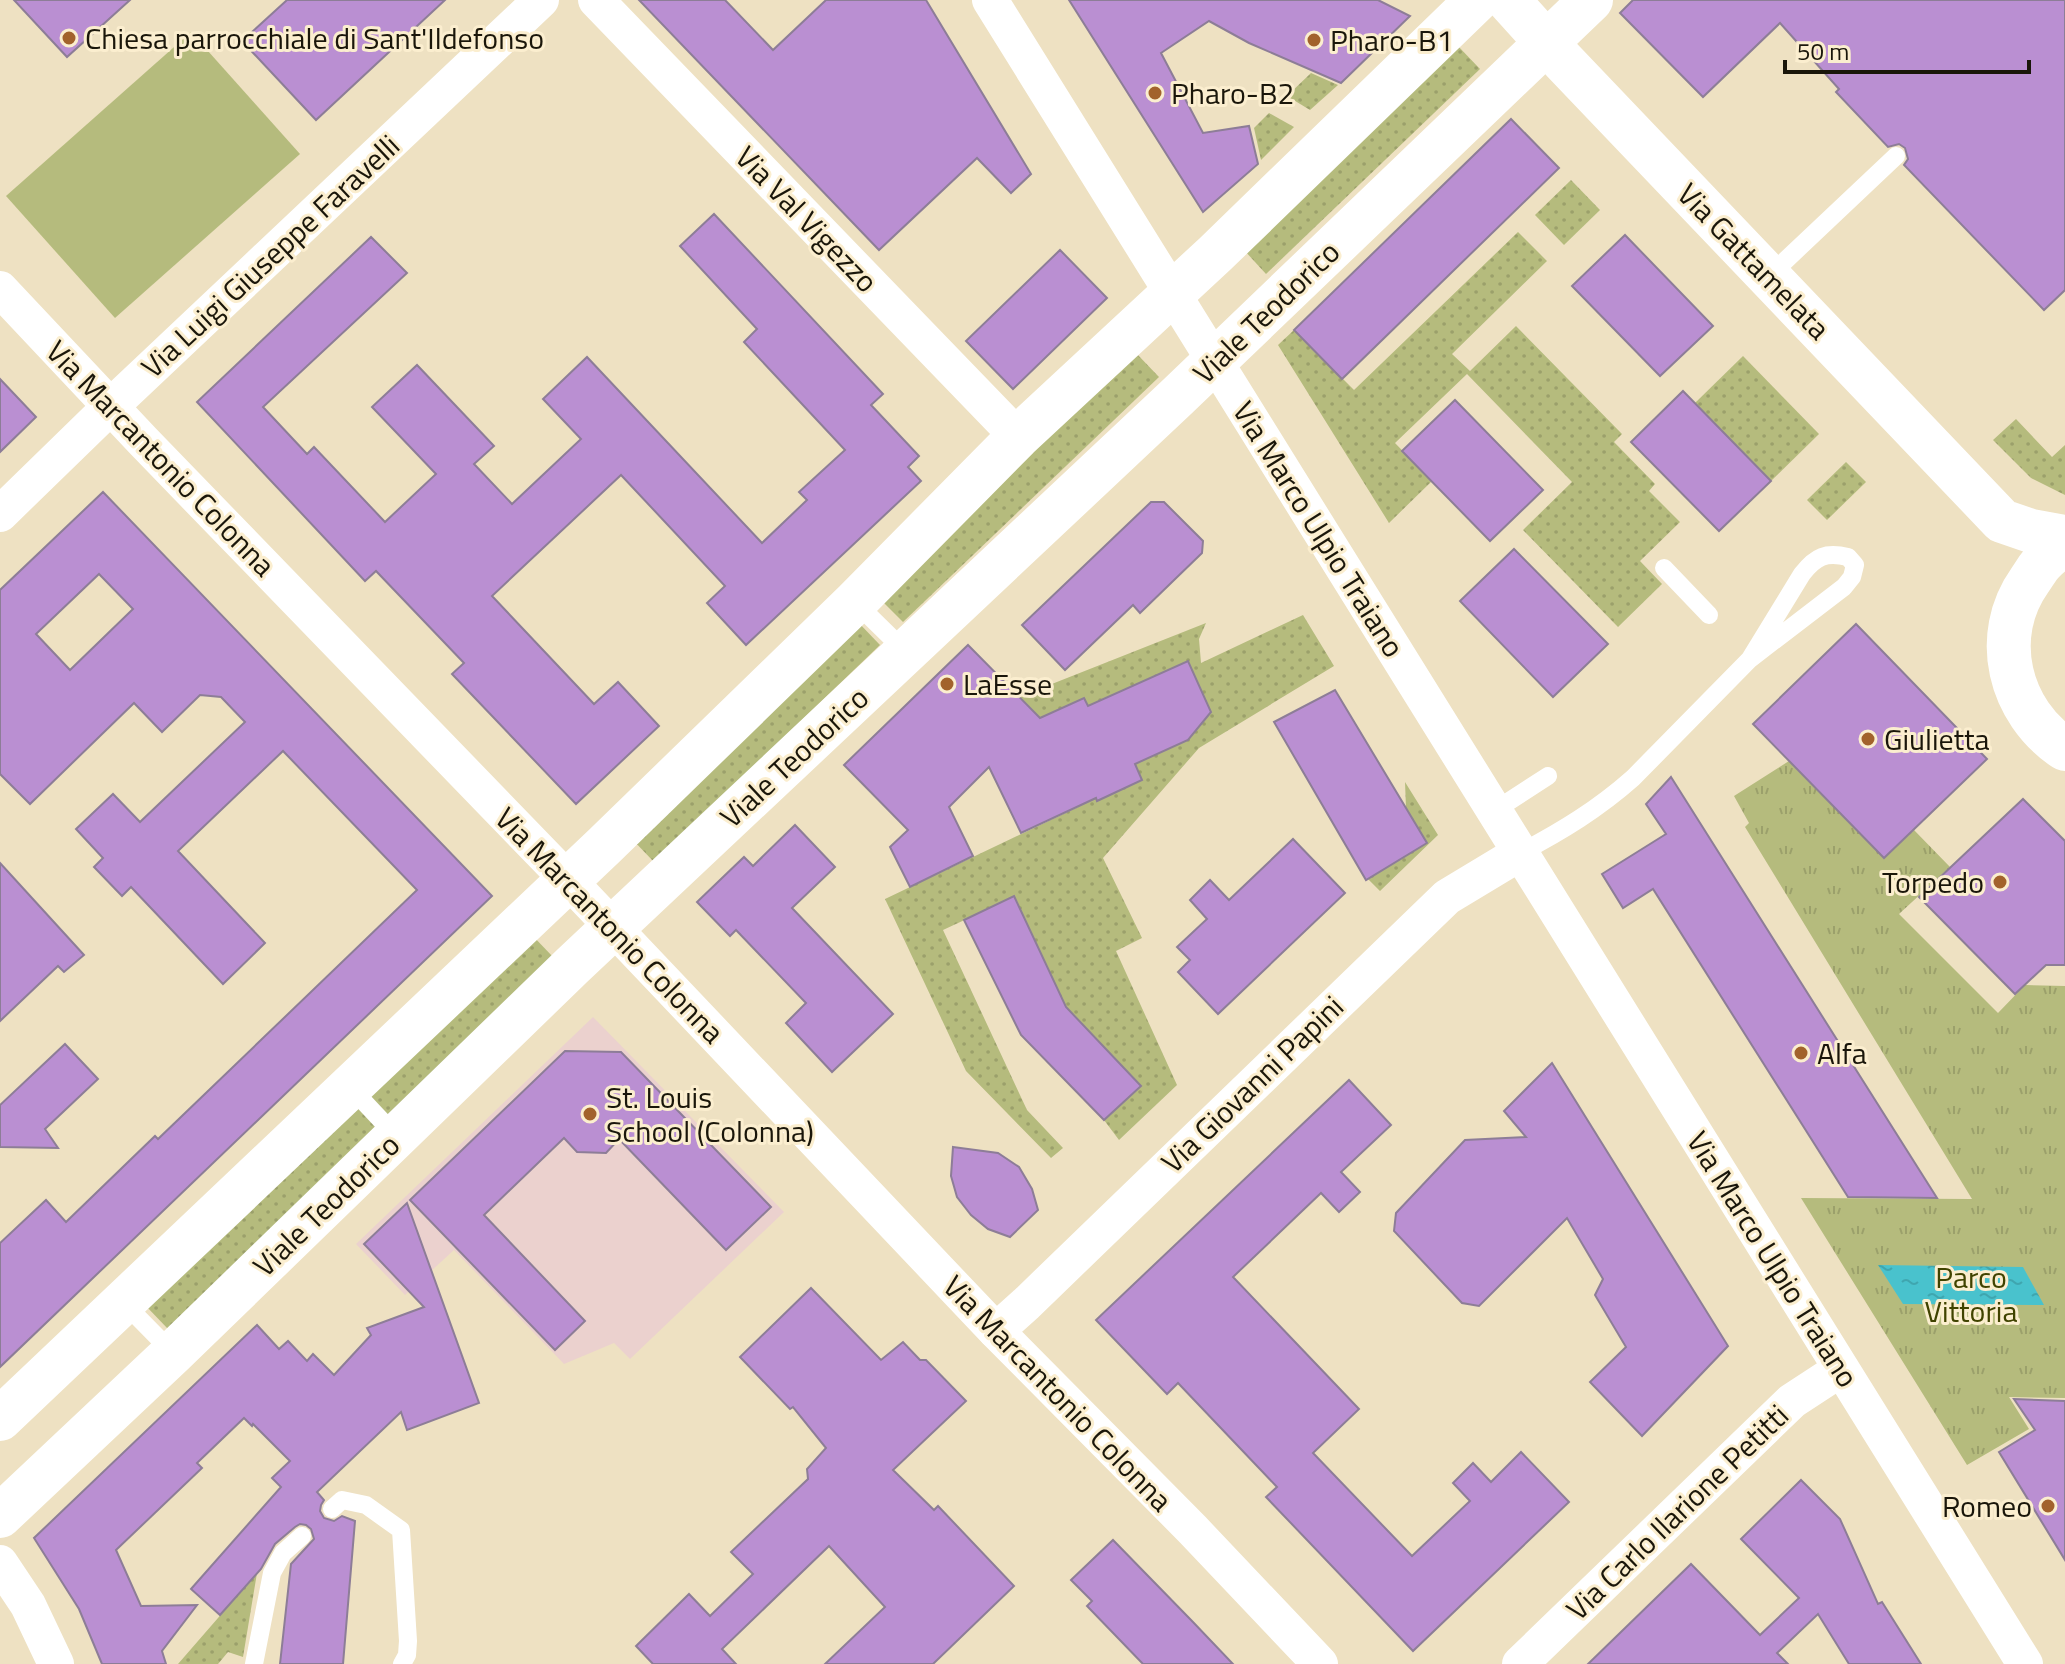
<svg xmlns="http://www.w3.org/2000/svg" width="2065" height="1664" viewBox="0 0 2065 1664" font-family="'Titillium Web',sans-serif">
<defs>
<pattern id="grass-dots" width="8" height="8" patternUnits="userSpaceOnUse" patternTransform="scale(2)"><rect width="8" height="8" fill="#b5bb7d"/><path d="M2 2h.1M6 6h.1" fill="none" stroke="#9ba06b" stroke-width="1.8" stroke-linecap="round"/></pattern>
<pattern id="park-tufts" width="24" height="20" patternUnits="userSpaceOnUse" patternTransform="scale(2)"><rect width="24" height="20" fill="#b5bb7d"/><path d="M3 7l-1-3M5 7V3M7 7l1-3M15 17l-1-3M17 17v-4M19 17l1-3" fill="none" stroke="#9ba06b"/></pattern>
<pattern id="water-ripples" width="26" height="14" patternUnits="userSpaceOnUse" patternTransform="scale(2)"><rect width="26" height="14" fill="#49c2cd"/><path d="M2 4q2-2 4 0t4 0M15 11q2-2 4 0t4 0" fill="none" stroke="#3fa6af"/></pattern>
</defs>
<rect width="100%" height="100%" fill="#eee1c2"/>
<!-- education -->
<polygon fill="#ebd1ce" points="593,1017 784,1212 630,1359 614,1343 564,1364 454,1250 405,1295 356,1244"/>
<!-- grass -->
<g fill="url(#grass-dots)">
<polygon points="1457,45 1480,69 1266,274 1244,250"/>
<polygon points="1311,73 1338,85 1310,110 1287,96"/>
<polygon points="1269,113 1294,127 1261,160 1254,128"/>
<polygon points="1571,180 1600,210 1564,245 1535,215"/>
<polygon points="1518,232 1547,261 1452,354 1470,371 1516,326 1622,434 1614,442 1655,484 1649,491 1680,522 1640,561 1662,584 1618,627 1523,530 1572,482 1467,374 1395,443 1432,481 1389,523 1278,345 1294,330 1354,390"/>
<polygon points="1136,353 1159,377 903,622 880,599"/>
<polygon points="1743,356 1819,434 1771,481 1695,403"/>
<polygon points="2016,419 2052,457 2065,445 2065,495 2031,478 1993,440"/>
<polygon points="1846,462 1866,482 1827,520 1807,500"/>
<polygon points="1303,615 1334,666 1199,748 1103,858 1142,938 1116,951 1177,1085 1119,1140 1104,1120 1140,1086 1066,1007 1014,897 943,930 1027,1110 1063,1148 1051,1158 966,1071 885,899 1078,807 1032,710 1019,697 1206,623 1199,639 1201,663"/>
<polygon points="857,621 880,645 654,862 631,838"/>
<polygon points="1405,782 1438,835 1380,891 1368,879 1427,843 1406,808"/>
<polygon points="531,934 554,958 387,1119 364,1094"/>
<polygon points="357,1101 380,1125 168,1329 145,1305"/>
<polygon points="257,1573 243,1657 228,1652 218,1664 178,1664"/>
</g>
<!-- park -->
<polygon fill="url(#park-tufts)" points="1789,761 1884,858 1914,830 1950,867 1899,914 1998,1013 2025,985 2065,986 2065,1398 2009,1397 2029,1429 1967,1465 1801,1198 1972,1199 1745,827 1749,823 1734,796"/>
<!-- pitch -->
<polygon fill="#b5bb7d" points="191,32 300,154 115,318 6,196"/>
<!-- water -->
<polygon fill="url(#water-ripples)" points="1878,1265 2023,1267 2044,1305 1903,1304"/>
<!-- building -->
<g fill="#ba8fd2" stroke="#8d7d97" stroke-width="2" fill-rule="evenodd">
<polygon points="14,0 130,0 67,57"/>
<polygon points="287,0 445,0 316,120 242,41"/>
<polygon points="639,0 725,0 773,50 826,0 926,0 1031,174 1011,193 977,158 879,250"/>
<polygon points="1069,0 1378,0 1410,16 1341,83 1249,43 1209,21 1161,53 1203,133 1249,126 1258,164 1203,212"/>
<polygon points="1633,0 2065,0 2065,290 2044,310 1904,165 1908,159 1905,148 1899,144 1888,147 1836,92 1839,89 1780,23 1703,97 1620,13"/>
<polygon points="1511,119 1559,168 1342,379 1294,330"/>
<polygon points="714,214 883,394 871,405 919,456 908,467 921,481 746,645 707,603 725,586 621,475 492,596 594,704 618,682 659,726 576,804 452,674 464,663 376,571 365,581 197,402 371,237 407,273 263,407 307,454 314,447 385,522 436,474 372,407 417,365 494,446 474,464 512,504 581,439 543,399 587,357 762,543 807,500 799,492 845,450 744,342 757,329 680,246"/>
<polygon points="1625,235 1713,326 1660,376 1572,286"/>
<polygon points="1060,250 1107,298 1013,389 966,341"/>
<polygon points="0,379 36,417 0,452"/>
<polygon points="1683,391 1771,481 1719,531 1631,442"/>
<polygon points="1455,400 1543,490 1490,541 1402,451"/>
<path d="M103,492L492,896L0,1367V1243L46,1200L66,1222L155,1136L158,1139L417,890L283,751L178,851L265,943L223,984L131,887L122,896L94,867L103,858L76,829L113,794L140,822L245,722L221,697L200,695L162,732L134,703L30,804L0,774V590ZM99,574L133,609L70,670L36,634Z"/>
<polygon points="1151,502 1164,502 1203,541 1202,553 1140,613 1133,605 1065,670 1022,625"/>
<polygon points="1514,549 1608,644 1553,697 1460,601"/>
<polygon points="1856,624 1987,759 1884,858 1753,724"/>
<polygon points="968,645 1040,718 1084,698 1088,706 1188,661 1211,712 1188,740 1135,764 1142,780 1097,801 1096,798 1021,833 989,767 949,807 973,856 910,887 890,847 908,830 844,765"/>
<polygon points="1335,690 1427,843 1366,880 1274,722"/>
<polygon points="1671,777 1937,1198 1848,1197 1653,889 1623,908 1602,874 1666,834 1646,804"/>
<polygon points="2023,799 2065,841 2065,965 2046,965 2015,994 1919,897"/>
<polygon points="795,825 835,867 792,908 893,1014 832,1072 786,1023 806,1003 736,930 730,936 697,902 744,857 753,866"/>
<polygon points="1293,839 1345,893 1218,1014 1178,972 1190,960 1177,947 1207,919 1190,900 1210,880 1229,900"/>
<polygon points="0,863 84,955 64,972 58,966 0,1021"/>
<polygon points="1014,896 1066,1007 1141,1086 1104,1120 1021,1035 964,920"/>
<polygon points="65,1044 98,1079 45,1129 58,1148 0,1147 0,1105"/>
<polygon points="565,1051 621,1052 771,1207 726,1250 619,1139 606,1153 577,1152 564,1138 484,1215 585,1321 555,1350 410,1200"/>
<polygon points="1552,1063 1728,1346 1642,1436 1590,1382 1626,1347 1595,1295 1603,1279 1567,1218 1479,1306 1462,1303 1394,1231 1396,1213 1465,1140 1526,1137 1504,1111"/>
<polygon points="1349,1080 1391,1125 1341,1172 1360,1192 1339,1212 1321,1193 1233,1277 1359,1409 1313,1453 1412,1556 1470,1501 1453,1483 1473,1463 1491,1482 1521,1452 1569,1502 1413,1651 1266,1497 1277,1487 1178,1383 1167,1394 1096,1320"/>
<polygon points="953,1147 998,1153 1019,1167 1032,1189 1038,1210 1010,1237 988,1229 971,1215 957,1197 951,1176"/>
<polygon points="407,1203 479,1403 407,1430 401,1412 317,1492 324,1500 321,1505 320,1511 324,1518 334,1521 342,1516 355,1521 343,1664 280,1664 291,1564 314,1539 311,1529 306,1525 300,1524 295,1527 275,1544 261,1569 220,1615 191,1589 281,1487 272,1478 290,1461 253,1424 252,1426 244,1418 197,1463 202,1468 116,1550 141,1606 197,1605 162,1651 166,1664 102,1664 79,1609 34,1538 257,1325 279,1349 288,1341 307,1361 313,1354 334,1375 371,1335 367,1328 424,1307 364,1244"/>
<polygon points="811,1288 881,1360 903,1342 920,1360 926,1360 966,1401 893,1470 934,1510 938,1506 1014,1586 933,1664 825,1664 885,1607 829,1546 722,1649 736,1664 653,1664 636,1646 689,1594 710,1616 753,1574 731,1552 808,1479 807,1469 826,1448 793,1407 790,1409 740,1357"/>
<polygon points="2014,1399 2065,1401 2065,1560 1999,1452 2035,1430"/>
<polygon points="1801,1480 1840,1519 1878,1604 1882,1602 1921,1664 1849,1664 1818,1614 1777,1653 1788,1664 1588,1664 1691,1564 1760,1635 1799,1598 1741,1539"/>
<polygon points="1113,1540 1192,1621 1233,1664 1143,1664 1087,1606 1092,1601 1071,1580"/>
</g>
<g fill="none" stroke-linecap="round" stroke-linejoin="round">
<!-- service -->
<g stroke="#fff" stroke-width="18">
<polyline points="1769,276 1896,156"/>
<polyline points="1664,568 1709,615"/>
<polyline points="855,602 906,652"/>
<polyline points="1494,811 1548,776"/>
<path d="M1520,853C1562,831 1598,809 1633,778L1750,659L1844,587L1852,577L1855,565L1848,557C1826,552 1816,556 1802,574L1750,659"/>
<polyline points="350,1087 396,1136"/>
<polyline points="123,1302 173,1353"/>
<polyline points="332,1509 342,1500 366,1505 401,1530 408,1641 407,1655 402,1664"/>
<polyline points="254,1664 272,1573 283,1553 302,1536"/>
</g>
<!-- minor -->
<g stroke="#fff" stroke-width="36">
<polyline points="596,0 1018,437"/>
<polyline points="990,0 2025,1664"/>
<polyline points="0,289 143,441 568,880 996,1331 1193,1530 1320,1664"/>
<polyline points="0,514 110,407 541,0"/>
<polyline points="996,1331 1026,1304 1447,897 1520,853"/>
<polyline points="0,1563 28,1605 56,1664"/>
<polyline points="1520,1664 1792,1401 1841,1369"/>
</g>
<!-- tertiary -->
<g stroke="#fff" stroke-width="44">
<polyline points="1508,0 1563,61 2002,521 2031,531 2065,537"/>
<path d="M2065,544C2058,549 2051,554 2045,560C2039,565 2035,573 2030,580C1990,636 2009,712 2065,749"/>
<polyline points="0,1419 604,846 855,602 1018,437 1215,254 1477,0"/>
<polyline points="0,1516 173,1353 572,966 1177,397 1591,0"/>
</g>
</g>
<!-- markers -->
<g fill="#a2622c" stroke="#fbeecf" stroke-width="3">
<circle cx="69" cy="38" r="8"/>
<circle cx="1314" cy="40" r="8"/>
<circle cx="1155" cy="93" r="8"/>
<circle cx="947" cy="684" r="8"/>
<circle cx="1868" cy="739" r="8"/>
<circle cx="2000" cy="882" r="8"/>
<circle cx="1801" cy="1053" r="8"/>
<circle cx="590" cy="1114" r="8"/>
<circle cx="2048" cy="1506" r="8"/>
</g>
<g text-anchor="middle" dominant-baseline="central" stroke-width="6" stroke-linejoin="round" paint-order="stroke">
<!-- poi labels -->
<g font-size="30" fill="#1a160a" stroke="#fbeecf" text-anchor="start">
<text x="85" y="38">Chiesa parrocchiale di Sant'Ildefonso</text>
<text x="1330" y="40">Pharo-B1</text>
<text x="1171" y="93">Pharo-B2</text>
<text x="963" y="684">LaEsse</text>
<text x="1884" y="739">Giulietta</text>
<text x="1984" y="882" text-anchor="end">Torpedo</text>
<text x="1817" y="1053">Alfa</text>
<text x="606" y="1097">St. Louis<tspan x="606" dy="34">School (Colonna)</tspan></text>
<text x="2032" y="1506" text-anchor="end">Romeo</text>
</g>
<!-- street labels -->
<g font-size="30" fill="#1a160a" stroke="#fbeecf">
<text transform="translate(807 219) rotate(46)">Via Val Vigezzo</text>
<text transform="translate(270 256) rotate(-43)">Via Luigi Giuseppe Faravelli</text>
<text transform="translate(1754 261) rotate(46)">Via Gattamelata</text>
<text transform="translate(1266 312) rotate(-44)">Viale Teodorico</text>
<text transform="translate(161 458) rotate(46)">Via Marcantonio Colonna</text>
<text transform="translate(1319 529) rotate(58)">Via Marco Ulpio Traiano</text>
<text transform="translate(794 757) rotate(-43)">Viale Teodorico</text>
<text transform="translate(610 925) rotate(46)">Via Marcantonio Colonna</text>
<text transform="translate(1252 1084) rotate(-44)">Via Giovanni Papini</text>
<text transform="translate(326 1205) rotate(-44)">Viale Teodorico</text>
<text transform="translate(1773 1259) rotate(58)">Via Marco Ulpio Traiano</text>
<text transform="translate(1058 1393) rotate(46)">Via Marcantonio Colonna</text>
<text transform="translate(1677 1512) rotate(-44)">Via Carlo Ilarione Petitti</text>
</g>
<!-- park labels -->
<g font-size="30" fill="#404300" stroke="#fbeecf">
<text x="1971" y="1277">Parco<tspan x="1971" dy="34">Vittoria</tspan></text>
</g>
</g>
<!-- scale -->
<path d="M1785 60v12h244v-12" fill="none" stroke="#1a160a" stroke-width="4"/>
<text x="1797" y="60" font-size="24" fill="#1a160a" stroke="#fbeecf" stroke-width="6" paint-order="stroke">50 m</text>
</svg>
